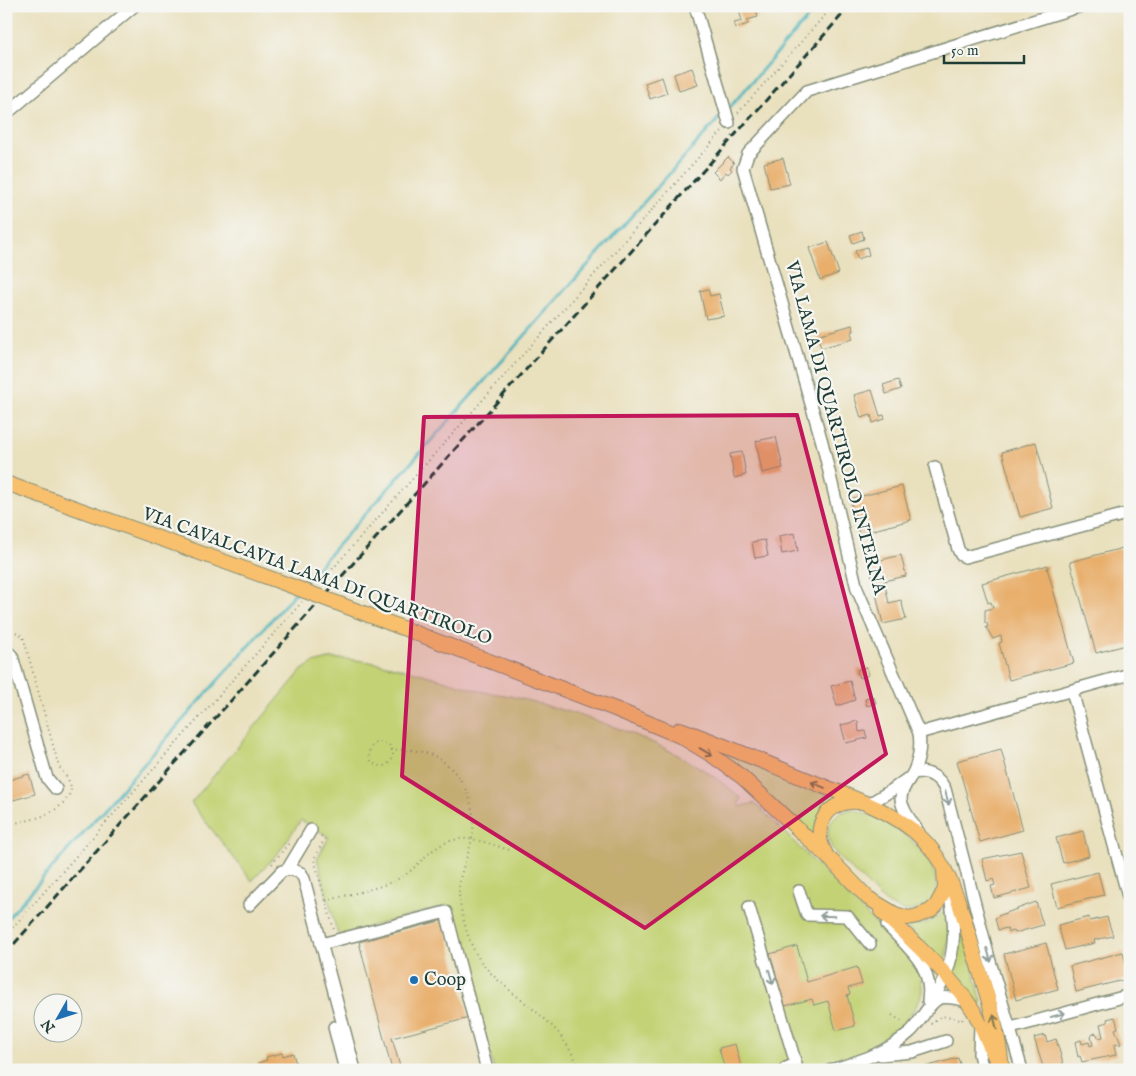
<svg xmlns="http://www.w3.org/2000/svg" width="1136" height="1076" viewBox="0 0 1136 1076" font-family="'IM FELL English',serif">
<rect width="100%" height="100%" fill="#f6f6f2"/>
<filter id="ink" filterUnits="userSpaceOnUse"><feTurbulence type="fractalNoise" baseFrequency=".02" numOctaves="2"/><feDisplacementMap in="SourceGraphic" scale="10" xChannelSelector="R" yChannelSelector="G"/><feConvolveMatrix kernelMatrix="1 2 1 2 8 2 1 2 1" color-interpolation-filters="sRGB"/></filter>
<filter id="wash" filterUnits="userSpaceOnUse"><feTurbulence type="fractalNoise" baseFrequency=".0096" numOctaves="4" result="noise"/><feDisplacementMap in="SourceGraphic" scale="20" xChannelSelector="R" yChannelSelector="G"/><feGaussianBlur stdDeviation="1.12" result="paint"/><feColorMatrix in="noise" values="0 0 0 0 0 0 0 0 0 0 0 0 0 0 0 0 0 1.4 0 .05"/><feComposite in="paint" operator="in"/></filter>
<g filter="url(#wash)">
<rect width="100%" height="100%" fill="#e9e0bd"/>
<!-- green -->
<g fill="#c3d274" stroke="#718854">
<path d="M329,659C377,657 437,679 484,692C493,694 502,694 510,696C589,716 679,743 741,798L738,807L755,803L908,956C916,966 923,977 922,991C921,1000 915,1007 910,1015C897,1035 884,1050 860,1059C847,1064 832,1066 819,1070H494L449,905L338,935L317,859L329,837L301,820L279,852L252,881L191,803L302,670L313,663Z"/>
<path d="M710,746L835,798C818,811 818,817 814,838Z"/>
<path d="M853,809C881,818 908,832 926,857C938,874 944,903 917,909C905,912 902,911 892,906C881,901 872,888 863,880C848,865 819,847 831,822C836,813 844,811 853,809Z"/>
<path d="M947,909L949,937L944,967L903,923C924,928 932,922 947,909Z"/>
<polygon points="958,926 962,927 982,1002 978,1004 952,975"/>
</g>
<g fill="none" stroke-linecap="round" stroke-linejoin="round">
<!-- stream -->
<g stroke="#3fb0b8" stroke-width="3">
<polyline points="730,107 818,6"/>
<polyline points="302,585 721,116"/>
<polyline points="6,920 296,592"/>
</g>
</g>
<g id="blocks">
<!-- building -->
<g fill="#e8ae6b">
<polygon points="738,6 755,6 758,17 747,20 748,24 736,28 734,23 742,21"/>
<polygon points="692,68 698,85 679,91 674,74"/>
<polygon points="662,77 667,93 650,99 645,83"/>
<polygon points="728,157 734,163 730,168 732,170 728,174 726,172 720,179 713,172"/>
<polygon points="783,158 790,184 770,188 764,163"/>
<polygon points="862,231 864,239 853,243 850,235"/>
<polygon points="828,242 839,273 820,280 809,248"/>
<polygon points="867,247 869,255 858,259 855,251"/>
<polygon points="708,289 710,296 719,294 724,316 706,319 700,291"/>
<polygon points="852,325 854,331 851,332 853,339 821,348 817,335"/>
<polygon points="898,380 901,389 886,394 883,385"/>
<polygon points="872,390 880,416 884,415 885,419 873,423 871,415 861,418 854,395"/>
<polygon points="776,437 783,468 762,473 756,441"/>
<polygon points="1036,442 1053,508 1020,517 1002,452"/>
<polygon points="742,452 746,475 734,478 730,454"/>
<polygon points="902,486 911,520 859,534 850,499"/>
<polygon points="795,533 798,551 782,554 779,536"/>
<polygon points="765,540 768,556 755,558 752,542"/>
<polygon points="1130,546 1130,644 1096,653 1070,562"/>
<polygon points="901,555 906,576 884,581 889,603 901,600 906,619 883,624 869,563"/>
<polygon points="1048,565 1048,568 1047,568 1074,663 1009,680 999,643 1002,642 1001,636 993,639 986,627 988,627 987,623 985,623 985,610 993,608 991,602 988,603 982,583"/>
<polygon points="867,667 869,675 859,678 857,670"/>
<polygon points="850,681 855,700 837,706 831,686"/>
<polygon points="874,697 876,703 867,706 865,699"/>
<polygon points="858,721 859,732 865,731 867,738 846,743 841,725"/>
<polygon points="1001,749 1023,830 980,842 957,761"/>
<polygon points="29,774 35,794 6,802 6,781"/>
<polygon points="1083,831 1089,856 1063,863 1056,838"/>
<polygon points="1021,851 1031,888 994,898 991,886 995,885 993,879 987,881 982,859"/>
<polygon points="1098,872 1104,895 1057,907 1051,884"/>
<polygon points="1036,902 1043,925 1015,933 1014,931 1008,932 1007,928 998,930 995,918 998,917 998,916"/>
<polygon points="1089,917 1090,921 1107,917 1113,936 1094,940 1095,943 1065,950 1058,925"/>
<polygon points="444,920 469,1018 392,1038 401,1070 392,1070 359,942"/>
<polygon points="1046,943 1058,989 1016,1000 1004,954"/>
<polygon points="797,946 807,982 857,967 862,984 848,988 850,994 847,995 855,1026 836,1031 828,1001 814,1005 812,999 785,1006 770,954"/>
<polygon points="1123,952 1129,976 1127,977 1127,979 1076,992 1070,966"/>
<polygon points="1115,1017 1118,1028 1115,1029 1121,1044 1114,1045 1116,1055 1082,1062 1080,1056 1078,1057 1075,1042 1081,1040 1082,1044 1089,1042 1090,1046 1093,1045 1091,1037 1093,1034 1096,1033 1099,1038 1103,1037 1100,1024 1108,1022 1107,1019"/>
<polygon points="1045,1035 1047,1042 1056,1039 1065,1070 1044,1070 1034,1038"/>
<polygon points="735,1044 742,1070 725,1070 719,1048"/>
<polygon points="282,1053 283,1056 293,1053 297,1068 289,1070 259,1070 258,1063 267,1060 266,1057"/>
<polygon points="958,1058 962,1070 917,1070 917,1069"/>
</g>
</g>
</g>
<g filter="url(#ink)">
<use href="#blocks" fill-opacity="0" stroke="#848e78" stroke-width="1"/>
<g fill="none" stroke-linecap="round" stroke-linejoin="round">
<defs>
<g id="minor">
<polyline points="695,6 729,123"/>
<polyline points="6,114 134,6"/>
<polyline points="935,467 958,549 961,555 965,557 1130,513"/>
<polyline points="6,650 12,656 47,778 56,789"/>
<polyline points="1072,691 1130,904"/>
<polyline points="919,733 1130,674"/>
<path d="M913,773C927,770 938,776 945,789L989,958L1022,1070"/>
<polyline points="867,805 892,790 907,779"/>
<path d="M919,833C913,823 902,811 901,799C901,787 910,780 914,771C919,759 921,746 919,733L857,589L822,442L743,168L748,154L807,91L1081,6"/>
<polyline points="287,870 311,830"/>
<polyline points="799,891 807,915 847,916 870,944"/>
<polyline points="249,905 282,871 290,869 301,873 304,879 355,1070"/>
<polyline points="749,907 796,1064 786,1068 785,1070"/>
<path d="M887,925C908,948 934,966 928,1001"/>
<polyline points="321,944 446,912 487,1070"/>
<path d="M930,1004C935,995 941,986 945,977C957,948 955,917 948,888"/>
<polyline points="980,1025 979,1054 983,1070"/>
<polyline points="334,1027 345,1070"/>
<polyline points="1011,1028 1130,995"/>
<polyline points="881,1055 912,1052 946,1041"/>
<path d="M831,1070C860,1061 887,1053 910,1032C920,1024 928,1002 940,998C949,996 959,999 967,1001"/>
</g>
<g id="major">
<polyline points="6,483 278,581"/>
<polyline points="358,611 615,709 680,736 713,756 742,777 832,861 868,898 895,914 908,918 917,916 930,911 936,906 945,889 944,869"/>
<path d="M680,729C721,744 762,761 803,778C848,797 903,811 933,851C956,883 964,919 975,956C987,994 999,1030 1002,1070"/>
<path d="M825,852C810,827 828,799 858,802"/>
<path d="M881,911C910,939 952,976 973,1010C984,1029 990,1050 1001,1069"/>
</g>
</defs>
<!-- minor casing -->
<use href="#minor" stroke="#848e78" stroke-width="14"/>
<!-- major casing -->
<use href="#major" stroke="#848e78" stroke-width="16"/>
<!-- path -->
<g stroke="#848e78" stroke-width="2" stroke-dasharray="1 4" stroke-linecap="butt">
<polyline points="738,113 833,6"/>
<polyline points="319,584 723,130"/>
<path d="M6,631L15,632L23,636L59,767C63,772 68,778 70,784C72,788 71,791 69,795C57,816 31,820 9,824L6,828"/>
<circle cx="381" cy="754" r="12"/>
<path d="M391,750C406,749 423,750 436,757C464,773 478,807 472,838C469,856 459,872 459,890C459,907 467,937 475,952C488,978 527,1002 549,1023C563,1036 572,1053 581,1070"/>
<polyline points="321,836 325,838 314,859 334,930"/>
<polyline points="272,864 289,843"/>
<path d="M326,901C349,894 374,890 396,880C409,874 417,865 426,856C457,828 478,840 512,851"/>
<polyline points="6,935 302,602"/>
<polyline points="892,1015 904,1023"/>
<path d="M931,1024C941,1013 950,1016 962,1021L963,1016"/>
</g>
<!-- minor -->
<use href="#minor" stroke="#fff" stroke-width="11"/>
<!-- major -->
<use href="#major" stroke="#f8bf6c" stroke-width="14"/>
<!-- rail -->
<polyline stroke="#1f3d34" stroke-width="3" stroke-dasharray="8 4" stroke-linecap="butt" points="6,953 850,6"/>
<defs>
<polyline id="major-bridge" points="278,581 358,611"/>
</defs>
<!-- major-bridge casing -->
<use href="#major-bridge" stroke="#848e78" stroke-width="16" stroke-linecap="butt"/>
<!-- major-bridge -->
<use href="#major-bridge" stroke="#f8bf6c" stroke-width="14"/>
</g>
<!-- one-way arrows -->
<defs><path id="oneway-shaft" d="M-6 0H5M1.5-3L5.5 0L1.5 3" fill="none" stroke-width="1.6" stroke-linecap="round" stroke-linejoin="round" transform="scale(1.25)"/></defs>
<g stroke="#81784d">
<use href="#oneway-shaft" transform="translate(706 752) rotate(31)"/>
<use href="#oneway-shaft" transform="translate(818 785) rotate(-157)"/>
<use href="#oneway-shaft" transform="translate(995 1022) rotate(-104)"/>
</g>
<g stroke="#8f9e9a">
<use href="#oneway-shaft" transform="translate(947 798) rotate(75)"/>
<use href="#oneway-shaft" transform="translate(827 916) rotate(-178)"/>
<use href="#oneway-shaft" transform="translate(989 955) rotate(74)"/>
<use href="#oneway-shaft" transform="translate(771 977) rotate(74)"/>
<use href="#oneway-shaft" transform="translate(1058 1015) rotate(-15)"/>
</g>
</g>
<!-- marked area -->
<path fill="#c2185b" fill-opacity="0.2" stroke="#c2185b" stroke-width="4" stroke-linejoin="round" d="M797,415L886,754L645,928L402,776L424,417Z"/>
<!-- markers -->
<circle fill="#1f6fb2" stroke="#f6f6f2" stroke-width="2" cx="414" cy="980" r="5"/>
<g text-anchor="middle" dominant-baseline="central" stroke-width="4.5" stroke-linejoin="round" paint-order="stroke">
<!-- street labels -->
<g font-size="18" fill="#1f3d34" stroke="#f6f6f2">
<text transform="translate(835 428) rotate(75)">VIA LAMA DI QUARTIROLO INTERNA</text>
<text transform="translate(317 577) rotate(20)">VIA CAVALCAVIA LAMA DI QUARTIROLO</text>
</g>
<!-- poi labels -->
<g font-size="18" fill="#1f3d34" stroke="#f6f6f2" text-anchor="start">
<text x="424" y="980">Coop</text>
</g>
</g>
<!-- margin -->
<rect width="1136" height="1076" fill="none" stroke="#f6f6f2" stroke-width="25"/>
<!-- north arrow -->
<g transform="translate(58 1018) rotate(231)"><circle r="24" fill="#f6f6f2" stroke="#a0aca6"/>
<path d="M0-4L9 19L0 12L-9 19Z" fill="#1f6fb2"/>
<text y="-8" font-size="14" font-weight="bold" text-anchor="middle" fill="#1f3d34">N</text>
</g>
<!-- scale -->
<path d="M944 55v8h80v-8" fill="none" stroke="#1f3d34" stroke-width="2.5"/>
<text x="951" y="55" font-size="15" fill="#1f3d34" stroke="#f6f6f2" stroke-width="4" paint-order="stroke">50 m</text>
</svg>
